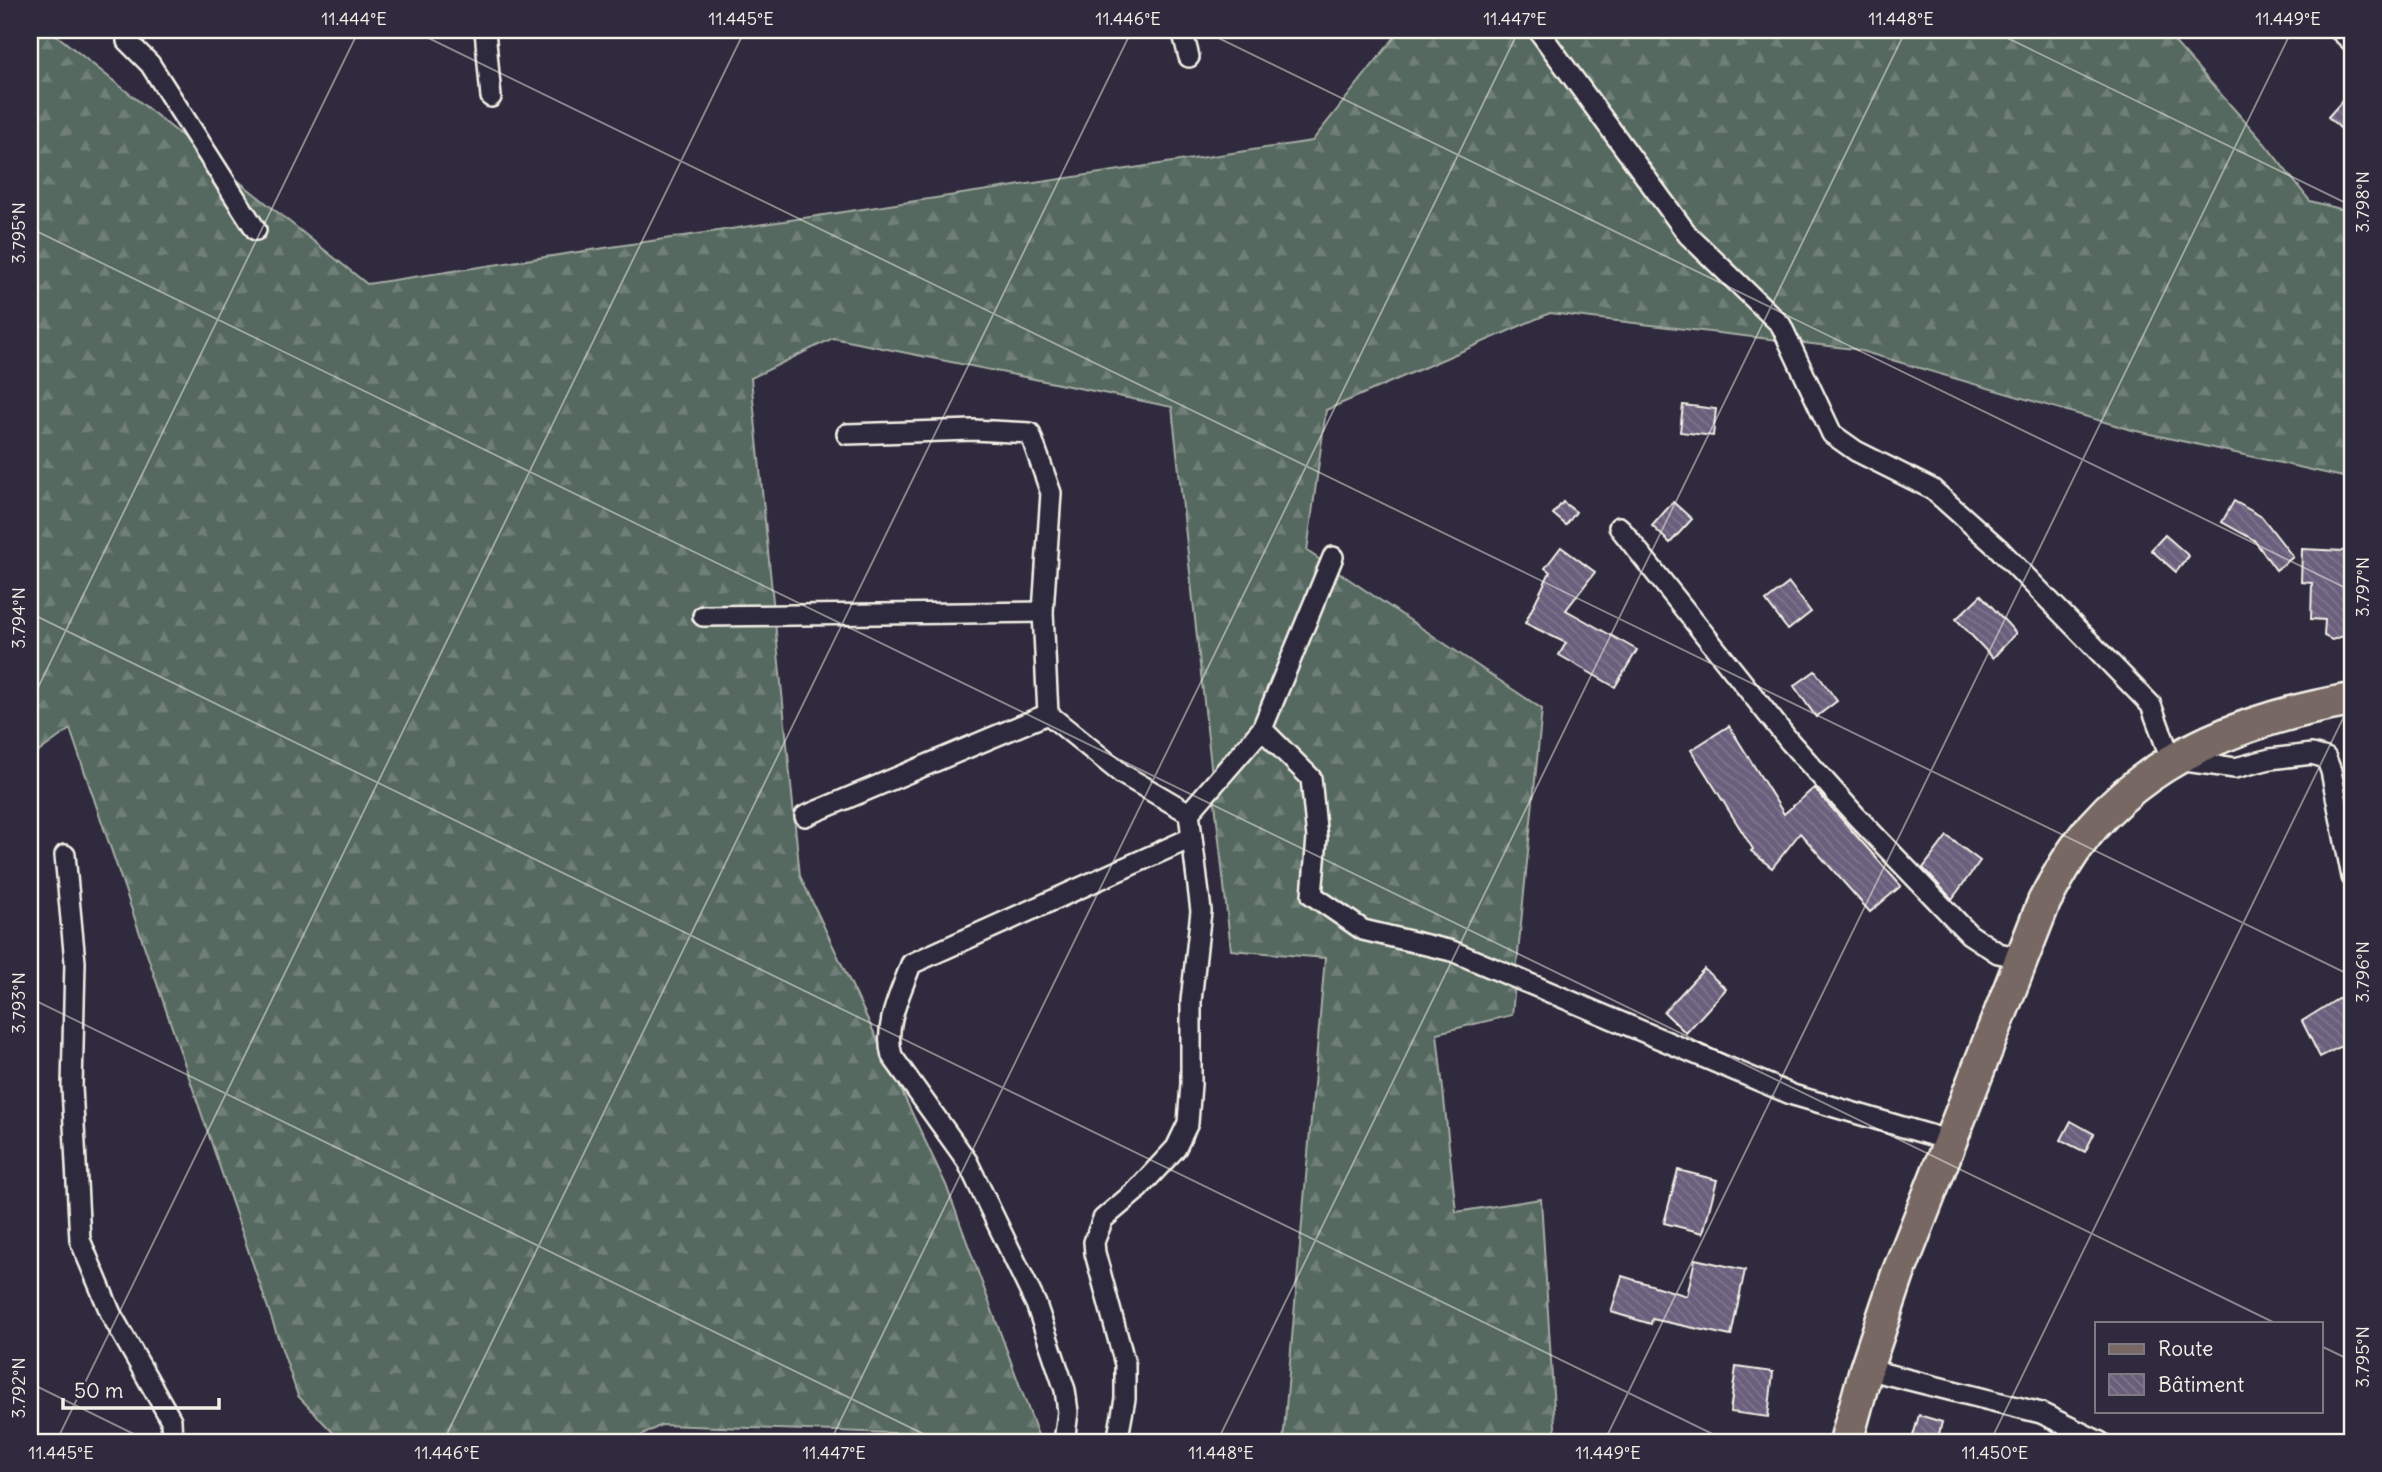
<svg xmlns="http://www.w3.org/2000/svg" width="2382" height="1472" viewBox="0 0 2382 1472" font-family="Delius,sans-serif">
<defs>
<pattern id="forest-firs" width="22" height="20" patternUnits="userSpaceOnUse" patternTransform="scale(1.75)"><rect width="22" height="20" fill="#566961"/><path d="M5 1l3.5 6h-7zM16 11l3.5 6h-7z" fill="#6f7f78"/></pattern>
<pattern id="building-back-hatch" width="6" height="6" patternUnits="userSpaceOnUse" patternTransform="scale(1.75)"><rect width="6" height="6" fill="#6a5e7b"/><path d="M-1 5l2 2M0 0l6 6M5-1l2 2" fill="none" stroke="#80768e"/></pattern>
</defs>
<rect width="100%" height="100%" fill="#2f2a3d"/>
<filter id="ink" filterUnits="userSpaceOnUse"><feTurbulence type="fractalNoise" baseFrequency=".0143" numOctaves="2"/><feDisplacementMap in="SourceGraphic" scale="14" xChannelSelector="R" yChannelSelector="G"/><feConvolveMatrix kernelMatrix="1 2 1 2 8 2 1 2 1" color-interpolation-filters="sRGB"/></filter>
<g filter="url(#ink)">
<!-- forest -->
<polygon fill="url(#forest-firs)" stroke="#a5ada4" stroke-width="2" points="30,30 50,30 367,284 1312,141 1398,33 1398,30 2164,30 2265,144 2310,201 2352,212 2352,479 2132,430 1854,349 1550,313 1326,410 1307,551 1542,709 1512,1015 1437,1033 1456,1212 1541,1199 1556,1442 1283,1442 1325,958 1231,950 1172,407 833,338 751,378 800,876 946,1185 1039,1438 661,1425 630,1442 342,1442 298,1396 70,729 30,758"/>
<!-- building -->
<g fill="url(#building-back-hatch)" stroke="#f4f1e8" stroke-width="2">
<polygon points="2352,90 2352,139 2328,117"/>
<polygon points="1683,405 1716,409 1713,436 1680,432"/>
<polygon points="2234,501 2262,517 2293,557 2276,570 2254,540 2222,522"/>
<polygon points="1563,502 1576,512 1566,525 1553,514"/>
<polygon points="1673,502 1692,519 1670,543 1652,526"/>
<polygon points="2165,535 2189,556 2176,572 2151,550"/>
<polygon points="1561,547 1595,572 1566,610 1637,650 1615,687 1559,655 1566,643 1525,623 1550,572 1545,568"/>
<polygon points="2302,549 2344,551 2352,562 2352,633 2332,640 2324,636 2325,620 2311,619 2312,583 2301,582"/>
<polygon points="1789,583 1811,612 1788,630 1766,601"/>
<polygon points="1981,595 2016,633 1993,658 1956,619"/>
<polygon points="1815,671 1837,701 1816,717 1794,686"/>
<polygon points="1729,726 1784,814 1814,788 1901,886 1870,912 1800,833 1772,868 1751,851 1753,849 1691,750"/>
<polygon points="1947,836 1980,861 1952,899 1923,868"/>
<polygon points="1704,969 1726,989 1686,1033 1664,1012"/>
<polygon points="2352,990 2352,1041 2320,1057 2302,1021"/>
<polygon points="2071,1121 2094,1134 2085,1152 2061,1140"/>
<polygon points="1678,1170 1717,1180 1703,1233 1664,1223"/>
<polygon points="1695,1259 1745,1270 1731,1336 1652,1319 1651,1324 1611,1312 1622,1276 1687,1296"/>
<polygon points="1736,1367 1773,1372 1768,1417 1730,1412"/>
<polygon points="1919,1415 1942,1422 1937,1442 1913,1436"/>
</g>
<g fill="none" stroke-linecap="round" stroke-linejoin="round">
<defs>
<g id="minor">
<polyline points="128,30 127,41 150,64 256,230"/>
<polyline points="485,30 491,97"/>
<polyline points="1182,30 1189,57"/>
<polyline points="1538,30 1688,235 1781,325 1832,434 1856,451 1932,489 1998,548 2151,705 2171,759 2235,768 2270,759 2312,754 2326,758 2331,771 2352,877"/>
<polyline points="2339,30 2352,42"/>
<polyline points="847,434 973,430 1030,433 1051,493 1043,612 1048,714 1122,774 1189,813 1201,911 1191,1001 1191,1084 1188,1123 1176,1148 1136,1191 1103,1219 1094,1242 1095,1253 1125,1364 1125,1399 1117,1442"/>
<polyline points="1619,527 1790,742 1857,817 1969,934 1998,953 2022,958"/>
<polyline points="703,616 1043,612"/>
<polyline points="1262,729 1311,778 1317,838 1312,895 1363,930 1452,951 1793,1095 1951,1141"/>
<polyline points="1189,813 1262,729 1333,557"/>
<polyline points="805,816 1048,714"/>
<polyline points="65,855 75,962 72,1087 80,1240 111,1314 171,1420 172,1442"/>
<polyline points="1866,1369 2041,1413 2100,1442"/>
<path d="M1064,1442L1068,1412L1065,1390L1036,1304L967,1161L892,1056C883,1025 901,993 911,964L1191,838"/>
</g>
<path id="primary" d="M1846,1442L1866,1369L1898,1274L2044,902C2058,876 2073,849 2093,826C2159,750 2256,716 2352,700"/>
</defs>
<!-- minor casing -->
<use href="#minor" stroke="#f4f1e8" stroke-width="24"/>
<!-- primary casing -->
<use href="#primary" stroke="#f4f1e8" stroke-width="37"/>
<!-- minor -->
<use href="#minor" stroke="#2f2a3d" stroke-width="19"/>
<!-- primary -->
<use href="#primary" stroke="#776864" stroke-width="32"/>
</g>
</g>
<!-- ticks -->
<path fill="none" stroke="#f4f1e8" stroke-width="2" stroke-opacity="0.45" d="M412,30L2352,976M1202,30L2352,591M1991,30L2352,206M30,228L2275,1323M30,613L1729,1442M30,704L359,30M30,998L940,1442M2321,1346L2352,1361M30,1383L150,1442M56,1442L745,30M443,1442L1132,30M830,1442L1519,30M1217,1442L1906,30M1604,1442L2292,30M1990,1442L2352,700"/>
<!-- margin -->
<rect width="2382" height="1472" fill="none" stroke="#2f2a3d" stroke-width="77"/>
<!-- legend -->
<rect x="2095" y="1322" width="228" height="91" fill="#2f2a3d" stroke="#7e7a81" stroke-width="2"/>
<rect x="2109" y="1344" width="35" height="10" fill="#776864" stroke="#7e7a81" stroke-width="2"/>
<text x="2158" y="1356" font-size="21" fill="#f4f1e8">Route</text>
<rect x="2109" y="1374" width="35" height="21" fill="url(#building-back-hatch)" stroke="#7e7a81" stroke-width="2"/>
<text x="2158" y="1392" font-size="21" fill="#f4f1e8">Bâtiment</text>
<!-- scale -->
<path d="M63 1398v10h156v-10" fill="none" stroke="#f4f1e8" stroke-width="3.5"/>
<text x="74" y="1398" font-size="21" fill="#f4f1e8" stroke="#2f2a3d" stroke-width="5" paint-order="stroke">50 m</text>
<rect x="38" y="38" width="2306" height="1396" fill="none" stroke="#f4f1e8" stroke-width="2.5"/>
<g font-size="18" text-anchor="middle" fill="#f4f1e8">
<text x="354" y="25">11.444°E</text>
<text x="741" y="25">11.445°E</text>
<text x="1128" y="25">11.446°E</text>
<text x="1515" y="25">11.447°E</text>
<text x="1901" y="25">11.448°E</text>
<text x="2288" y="25">11.449°E</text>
<text transform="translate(2363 202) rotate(-90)" y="6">3.798°N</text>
<text transform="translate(19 233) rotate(-90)" y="6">3.795°N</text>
<text transform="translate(2363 587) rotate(-90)" y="6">3.797°N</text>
<text transform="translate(19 618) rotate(-90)" y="6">3.794°N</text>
<text transform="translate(2363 972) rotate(-90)" y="6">3.796°N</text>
<text transform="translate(19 1003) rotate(-90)" y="6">3.793°N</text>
<text transform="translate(2363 1357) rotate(-90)" y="6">3.795°N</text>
<text transform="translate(19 1388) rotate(-90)" y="6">3.792°N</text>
<text x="61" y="1459">11.445°E</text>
<text x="447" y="1459">11.446°E</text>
<text x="834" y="1459">11.447°E</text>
<text x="1221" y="1459">11.448°E</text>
<text x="1608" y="1459">11.449°E</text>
<text x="1995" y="1459">11.450°E</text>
</g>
</svg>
